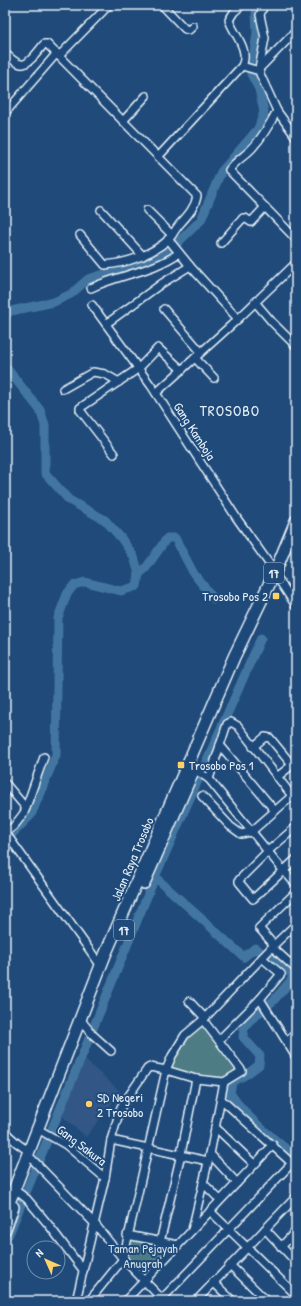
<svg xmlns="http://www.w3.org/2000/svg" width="301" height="1306" viewBox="0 0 301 1306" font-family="'Patrick Hand',sans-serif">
<rect width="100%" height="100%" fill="#1f4a7a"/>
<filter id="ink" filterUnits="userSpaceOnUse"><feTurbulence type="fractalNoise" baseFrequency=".025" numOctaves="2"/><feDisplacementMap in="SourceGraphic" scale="8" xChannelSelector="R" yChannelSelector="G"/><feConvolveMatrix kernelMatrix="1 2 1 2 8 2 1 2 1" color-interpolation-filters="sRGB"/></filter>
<g filter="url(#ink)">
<!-- built -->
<polygon fill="#325686" points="84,1059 121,1092 86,1137 61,1115"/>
<!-- green -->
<g fill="#4e7c85" stroke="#9bb6be">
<polygon points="203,1021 241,1071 223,1081 196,1077 167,1069 185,1036"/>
<polygon points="127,1235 178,1245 144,1280 123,1259"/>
</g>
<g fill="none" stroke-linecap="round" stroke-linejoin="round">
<!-- river -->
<g stroke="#4376a0" stroke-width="9">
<polyline points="5,315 11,311 54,302 71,294 88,279 164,256 201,220 221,172 258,129 264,112 259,89 251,74 257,33 256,13 258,5"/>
<polyline points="5,366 40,410 45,425 45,473 69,500 105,520 121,538 134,557 139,574 137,586 121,591 85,582 74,585 67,594 58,618 56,755 31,815 5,841"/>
<polyline points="139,574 146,568 167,538 175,538 194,574 214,599"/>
<path d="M155,877L244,957L255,948L295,976L274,1000L248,1022L244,1029L243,1037L260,1056L259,1065L247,1074L232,1082L230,1093C247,1119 272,1137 296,1157"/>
<polyline points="9,1234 155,877 261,638"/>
</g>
<defs>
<g id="minor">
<polyline points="162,5 185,29 189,30 193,26"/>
<polyline points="264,5 260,15 265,38 259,69 260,74 277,111 296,137"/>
<path d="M5,53C9,57 16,63 21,64C28,66 40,49 44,44H47L197,196C195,208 187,216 179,225C175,230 172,236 168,240C151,255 127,263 105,265L80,235"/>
<polyline points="59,56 109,5"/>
<polyline points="242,66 256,70 259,69 296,31"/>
<path d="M277,111C270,124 264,135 254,146C247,155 236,160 229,170L296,239"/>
<polyline points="5,113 57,53"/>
<polyline points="123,121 146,96"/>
<path d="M158,157L242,66C250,49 234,35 229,20L234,12L242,5"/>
<polyline points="101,210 143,256"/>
<polyline points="147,210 172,235"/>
<polyline points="168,239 190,266 238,319"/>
<polyline points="221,243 243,218 245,218 251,222 265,207"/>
<path d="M91,288C121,274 152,272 179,253"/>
<polyline points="255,302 272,322 296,346"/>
<polyline points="92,305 152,387 236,517 275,572"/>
<polyline points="164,309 201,352"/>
<polyline points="106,324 161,284 190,266"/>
<polyline points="195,358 214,378"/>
<polyline points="63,389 93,372 105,374 119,382"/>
<polyline points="156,393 238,319 296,263"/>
<polyline points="114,454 80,410 80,408 139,368 158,348 182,370"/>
<polyline points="279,580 296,606"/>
<polyline points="220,745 275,811"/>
<polyline points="253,747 265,737 270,738 292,765"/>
<polyline points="194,769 209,779 283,870 296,884"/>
<polyline points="277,777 296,762"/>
<polyline points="209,779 227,724 231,722 238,726 296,801"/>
<polyline points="5,783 26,808"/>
<polyline points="202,796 230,826 241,834 251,832 292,796"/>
<polyline points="296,827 268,851 239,880 239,882 253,899 296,859"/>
<polyline points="5,832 101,966"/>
<polyline points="5,833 14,826 24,813 44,757"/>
<polyline points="274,945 260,929 259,928 296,892"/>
<polyline points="272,947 296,969"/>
<polyline points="260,999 296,1057"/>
<polyline points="189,1001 205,1018"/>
<polyline points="81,1020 92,1034 111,1051"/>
<polyline points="219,1040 260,999 281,974 262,958"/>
<polyline points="287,1042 296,1033"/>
<polyline points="221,1099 296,1167"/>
<polyline points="215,1127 254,1164"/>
<polyline points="5,1132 17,1143 28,1151"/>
<polyline points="43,1132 66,1145 105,1178"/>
<polyline points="111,1140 208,1161"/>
<polyline points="210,1154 237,1183"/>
<polyline points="32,1159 95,1224 123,1259 164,1301"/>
<polyline points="203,1183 220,1200"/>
<polyline points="19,1193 27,1199 48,1224 83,1270"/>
<polyline points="210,1211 296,1295"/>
<polyline points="265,1229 296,1262"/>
<polyline points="192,1230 210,1154 224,1082"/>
<polyline points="127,1235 178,1245"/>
<polyline points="160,1242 181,1154 196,1079"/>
<polyline points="281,1247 296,1231"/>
<polyline points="230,1265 267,1301"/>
<polyline points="213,1282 233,1301"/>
<polyline points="76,1301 105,1178 111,1140 121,1107 147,1069 150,1067 166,1070 196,1079 224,1082 242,1071 203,1020"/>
<polyline points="89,1301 123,1259 166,1070 172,1056 185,1035 203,1020 274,945 296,924"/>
<polyline points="125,1301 273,1145"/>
<polyline points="160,1301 292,1163"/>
<polyline points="196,1301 296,1197"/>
</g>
<g id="highway">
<polyline points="144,883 194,769"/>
<polyline points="5,1213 105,955 234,657 275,572 296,521"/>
<polyline points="5,1229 13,1207"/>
</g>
</defs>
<!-- minor casing -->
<use href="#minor" stroke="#e8f1f8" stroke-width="10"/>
<!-- highway casing -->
<use href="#highway" stroke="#e8f1f8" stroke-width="14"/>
<!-- minor -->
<use href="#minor" stroke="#1f4a7a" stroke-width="7"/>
<!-- highway -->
<use href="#highway" stroke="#1f4a7a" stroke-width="11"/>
</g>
</g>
<!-- markers -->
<g fill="#ffd166" stroke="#1f4a7a" stroke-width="1.5">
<rect x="272" y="592" width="8" height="8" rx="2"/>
<rect x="177" y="761" width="8" height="8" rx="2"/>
<circle cx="89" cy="1104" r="4"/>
</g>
<g text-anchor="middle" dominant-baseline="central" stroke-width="4" stroke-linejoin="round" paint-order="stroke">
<!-- shield labels -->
<g fill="#1f4a7a" stroke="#acbfd2" stroke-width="1">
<rect x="264" y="563" width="20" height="20" rx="3"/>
<rect x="114" y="920" width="20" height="20" rx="3"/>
</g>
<g font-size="12" font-weight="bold" fill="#e8f1f8">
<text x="274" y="573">17</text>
<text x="124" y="930">17</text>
</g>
<!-- street labels -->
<g font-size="13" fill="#e8f1f8" stroke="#1f4a7a">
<text transform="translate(195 431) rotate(57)">Gang Kamboja</text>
<text transform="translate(132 859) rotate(-67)">Jalan Raya Trosobo</text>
<text transform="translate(82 1145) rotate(37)">Gang Sakura</text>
</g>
<!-- poi labels -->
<g font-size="13" fill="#e8f1f8" stroke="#1f4a7a" text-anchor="start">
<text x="268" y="596" text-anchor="end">Trosobo Pos 2</text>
<text x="189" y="765">Trosobo Pos 1</text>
<text x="97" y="1097">SD Negeri<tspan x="97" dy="15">2 Trosobo</tspan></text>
</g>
<!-- park labels -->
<g font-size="13" fill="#d1dfe7" stroke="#1f4a7a">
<text x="143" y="1248">Taman Pejayah<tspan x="143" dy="15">Anugrah</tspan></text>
</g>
<!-- quarter labels -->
<g font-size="15" letter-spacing="1" fill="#e8f1f8" stroke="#1f4a7a">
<text x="230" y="410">TROSOBO</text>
</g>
</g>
<!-- margin -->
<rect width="301" height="1306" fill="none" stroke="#1f4a7a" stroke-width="20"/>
<rect x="10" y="10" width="281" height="1286" fill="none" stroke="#e8f1f8" stroke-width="1.5" filter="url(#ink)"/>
<!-- north arrow -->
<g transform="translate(46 1260) rotate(315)"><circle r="19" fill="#1f4a7a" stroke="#6f8dac"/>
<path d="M0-3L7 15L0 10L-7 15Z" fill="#ffd166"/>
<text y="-6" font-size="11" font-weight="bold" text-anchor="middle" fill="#e8f1f8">N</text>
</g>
</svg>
